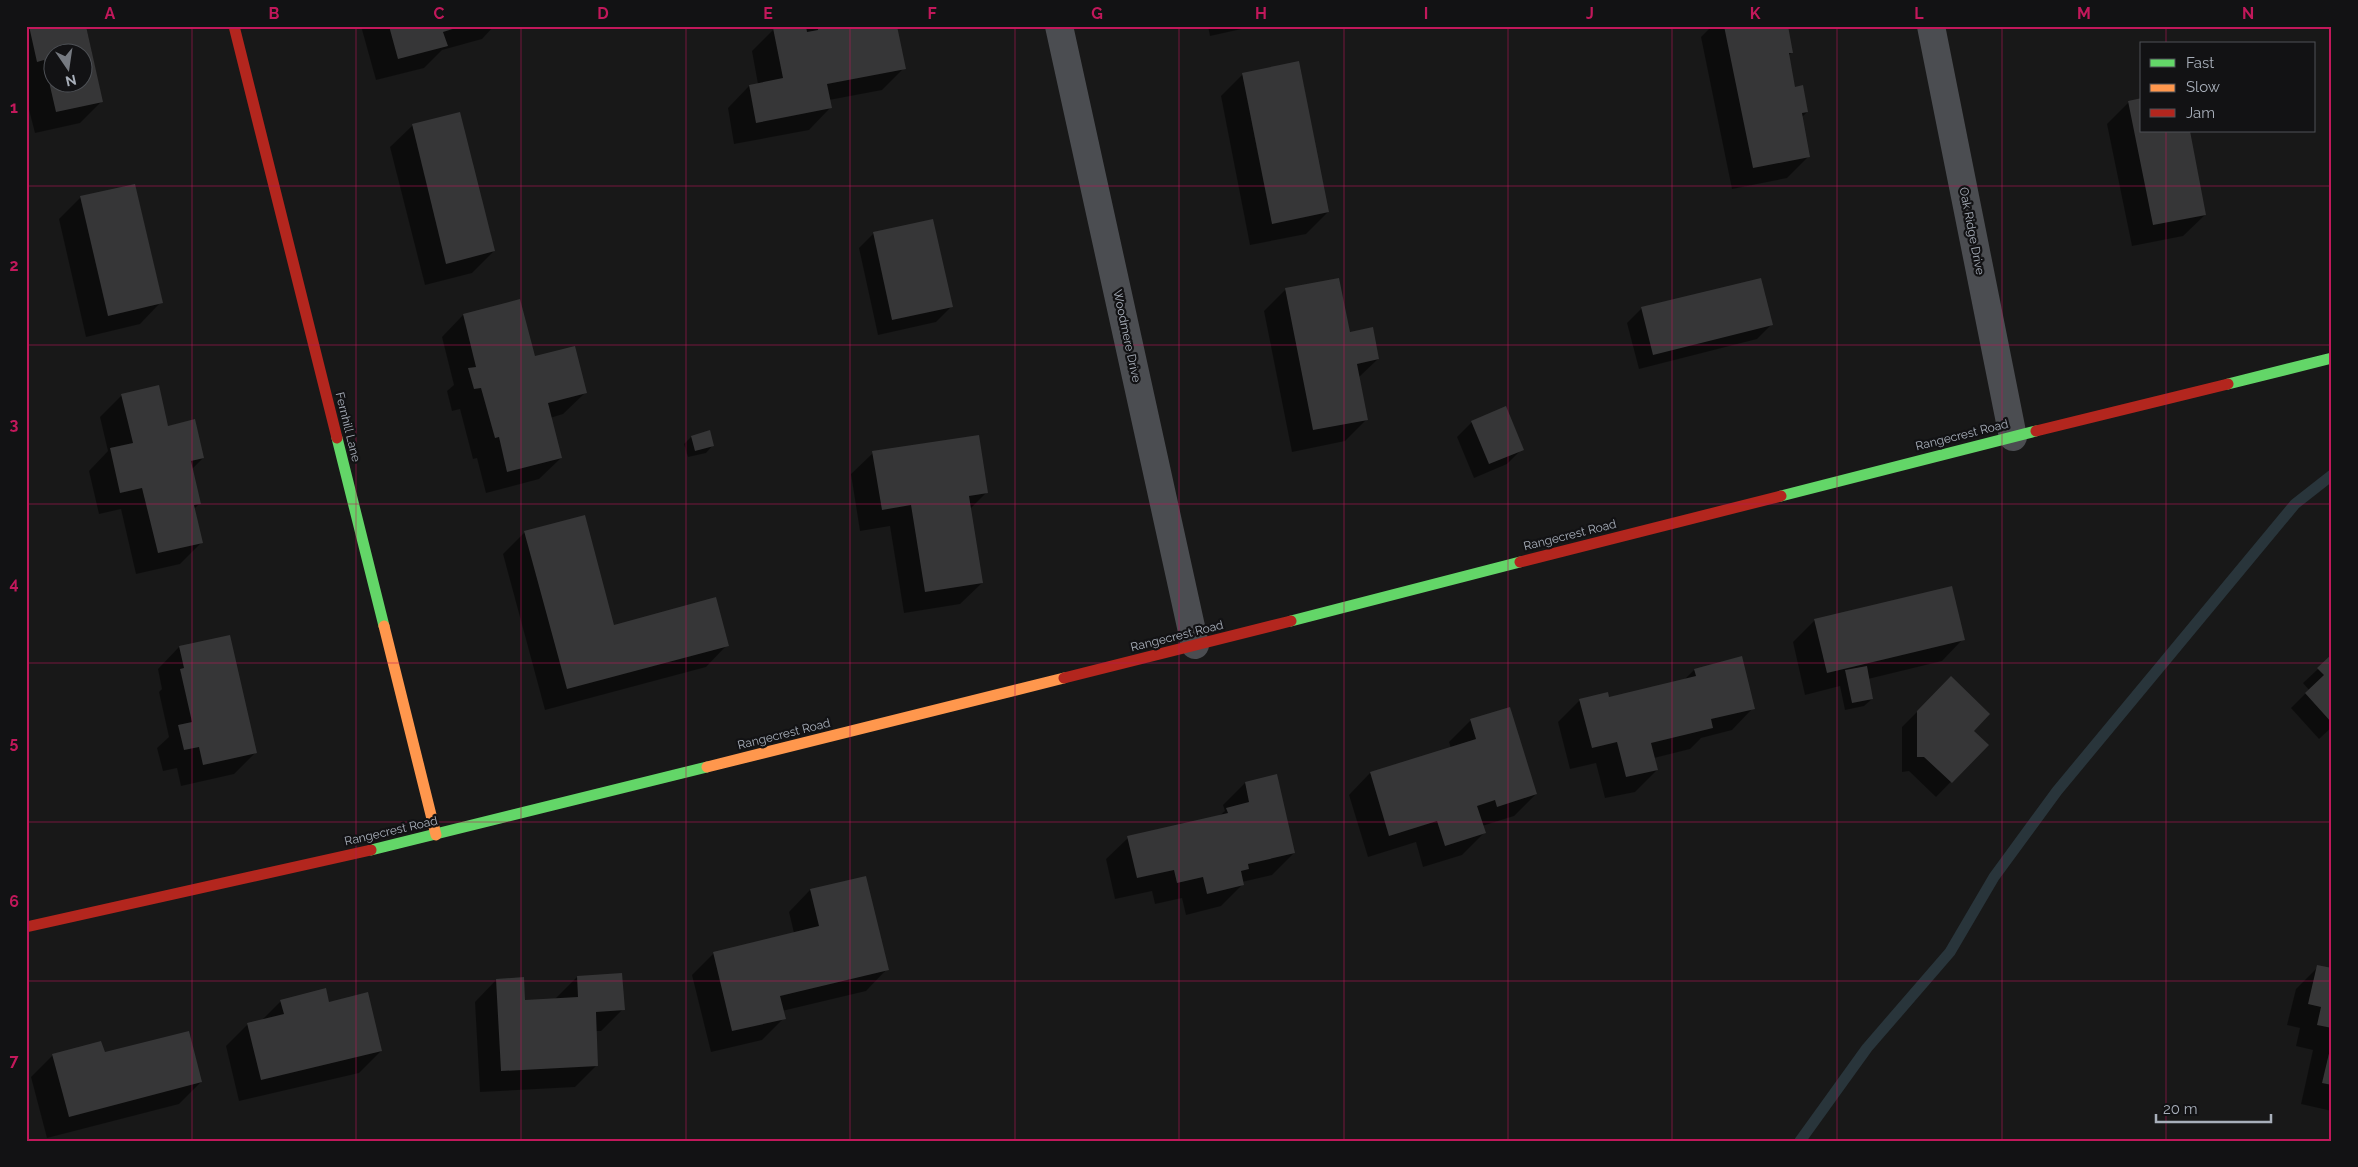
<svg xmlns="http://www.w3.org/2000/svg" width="2358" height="1167" viewBox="0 0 2358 1167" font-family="Raleway,sans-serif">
<rect width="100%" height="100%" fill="#181818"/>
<!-- shadow -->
<g fill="#0007" fill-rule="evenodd">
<path d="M26,26H86L102,101L80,123L35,133L26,98ZM52,52H82V82H52Z"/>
<polygon points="361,26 494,26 482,39 442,50 424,68 376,80"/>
<polygon points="788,26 896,26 904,68 882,90 829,100 830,108 809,130 734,144 728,108 749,86 758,84 752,51 774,29"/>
<polygon points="1208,26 1255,26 1210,36"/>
<polygon points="1712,26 1787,26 1792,52 1788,56 1794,89 1807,112 1801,118 1809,156 1787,178 1732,189 1701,37"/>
<polygon points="1243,74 1328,212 1306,234 1250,245 1221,96"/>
<polygon points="2129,102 2142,131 2205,215 2183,236 2132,246 2107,124"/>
<polygon points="459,114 494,251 472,273 425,285 390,147 412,126"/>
<polygon points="81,197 161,302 140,324 86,337 59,219"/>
<polygon points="874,233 951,307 936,322 878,335 859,248"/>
<polygon points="1285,290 1349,333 1378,359 1358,378 1367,419 1345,441 1292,452 1264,311"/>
<polygon points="1642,308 1772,324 1757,339 1639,369 1627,323"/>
<polygon points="463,315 534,358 585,393 563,414 550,418 561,458 539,479 486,493 477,458 473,459 460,409 452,411 447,391 454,385 442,337"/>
<polygon points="122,395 167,427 203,458 191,470 200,503 194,509 202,542 180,564 136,574 121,509 99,514 89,471 108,451 100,417"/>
<polygon points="1472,422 1522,449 1507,464 1474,478 1457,437"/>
<polygon points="691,437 713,445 706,453 688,457 684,444"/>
<polygon points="873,453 987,492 970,509 982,583 960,604 904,613 890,526 860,531 851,474"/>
<polygon points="525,532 613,626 727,645 706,667 545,710 503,554"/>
<polygon points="1815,620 1963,639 1942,661 1868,679 1872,699 1864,706 1845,710 1840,686 1805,695 1793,642"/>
<polygon points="179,647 256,752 234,774 181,786 177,768 163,771 157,748 169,737 159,692 162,689 158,669"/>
<polygon points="2332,656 2332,727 2319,739 2291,708 2309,690 2303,683"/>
<polygon points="1694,670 1753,708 1732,730 1701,738 1690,749 1654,758 1657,770 1635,792 1605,798 1596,763 1570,769 1558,722 1580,700 1608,699 1684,680"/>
<polygon points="1951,678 1972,731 1987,745 1936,797 1909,771 1902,772 1902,727"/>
<polygon points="1471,720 1536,794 1514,816 1482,826 1484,833 1462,855 1423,867 1416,842 1368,857 1349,795 1370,773 1451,748 1449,742"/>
<polygon points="1245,783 1294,853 1272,875 1242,882 1242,885 1221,906 1186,915 1182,898 1155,904 1152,891 1115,899 1106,859 1128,838 1219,816 1225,811 1223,805"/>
<polygon points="810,890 887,969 866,991 782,1011 784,1018 762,1040 711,1052 692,975 714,953 794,933 789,912"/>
<polygon points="2318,967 2332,969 2332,1111 2301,1104 2313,1050 2296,1046 2300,1028 2287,1025 2296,989"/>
<polygon points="577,977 623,1009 601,1031 595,1031 597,1065 575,1087 480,1092 475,1002 496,980 524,1002 555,999"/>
<polygon points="281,1001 328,1003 381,1051 359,1073 239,1101 226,1046 248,1024 261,1021"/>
<polygon points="53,1055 201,1082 179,1104 47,1138 31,1077"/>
</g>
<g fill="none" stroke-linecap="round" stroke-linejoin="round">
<!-- stream -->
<polyline stroke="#29353b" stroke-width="11" points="1800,1141 1867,1048 1950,952 1994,877 2057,791 2295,504 2332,475"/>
</g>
<!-- building -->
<g fill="#363637" fill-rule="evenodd">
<path d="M29,26H86L103,102L56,112L44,60L37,62ZM52,52H82V82H52Z"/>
<polygon points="389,26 459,26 459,27 443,32 448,46 398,59"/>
<polygon points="781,26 806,26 807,32 818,30 818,26 897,26 906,69 827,84 832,108 756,123 749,85 783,78 773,28"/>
<polygon points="1724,26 1788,26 1793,53 1789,53 1795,87 1803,85 1808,112 1802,113 1810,157 1753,168"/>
<polygon points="1299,61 1329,212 1272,224 1242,73"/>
<polygon points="2142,98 2142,131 2190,131 2206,215 2153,225 2128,101"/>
<polygon points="460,112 495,251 446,264 412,124"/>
<polygon points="135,184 163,303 108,316 80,196"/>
<polygon points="933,219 953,307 892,320 873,232"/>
<polygon points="1339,278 1350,332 1373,327 1379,359 1357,364 1368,420 1313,430 1285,288"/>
<polygon points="1761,278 1773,325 1653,355 1641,307"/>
<polygon points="520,299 535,356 575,346 587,393 548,403 562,458 507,472 499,437 495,438 481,388 474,389 468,368 476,367 463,314"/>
<polygon points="159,385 168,426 195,419 204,458 191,461 201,504 194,505 203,543 158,553 142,488 120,493 110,448 133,443 121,394"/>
<polygon points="1506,406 1524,450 1489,464 1471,421"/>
<polygon points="710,430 714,446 695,451 691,436"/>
<polygon points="979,435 988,493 969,496 983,583 925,592 911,505 882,510 872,451"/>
<polygon points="585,515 614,625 716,597 729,646 567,689 524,531"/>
<polygon points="1952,586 1965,640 1827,673 1814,619"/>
<polygon points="230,635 257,753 203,765 199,747 184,750 178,725 192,722 180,669 184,668 179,646"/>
<polygon points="2332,654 2332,723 2305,693 2324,675 2317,668"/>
<polygon points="1742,656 1755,709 1711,719 1713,728 1651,743 1658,770 1626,777 1617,742 1592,748 1579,699 1608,692 1609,697 1696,676 1694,669"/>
<polygon points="1867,666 1873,699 1852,703 1845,670"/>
<polygon points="1951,676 1990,714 1974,731 1989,745 1952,783 1924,757 1917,757 1917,711"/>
<polygon points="1510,707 1537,794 1497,807 1495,800 1477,806 1486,833 1445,846 1437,821 1389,836 1370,772 1476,739 1470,719"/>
<polygon points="1277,774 1295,853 1248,864 1249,869 1241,871 1244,885 1207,894 1203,877 1177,883 1174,870 1137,878 1127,836 1228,813 1226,808 1249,802 1245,782"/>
<polygon points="866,876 889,970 780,996 786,1019 732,1031 713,952 819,926 810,889"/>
<polygon points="2317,965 2332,968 2332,1028 2317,1025 2321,1007 2308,1004"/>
<polygon points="622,973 625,1010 596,1012 598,1066 501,1071 496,979 524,977 525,1000 578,997 577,976"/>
<polygon points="326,988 329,1002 368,992 382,1051 261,1080 247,1023 284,1014 280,1000"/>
<polygon points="189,1031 202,1082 69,1117 52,1054 101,1041 105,1052"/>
<polygon points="2331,1045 2332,1045 2332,1085 2322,1083"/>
</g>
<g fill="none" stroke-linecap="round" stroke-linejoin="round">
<!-- street -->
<g stroke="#4b4d51" stroke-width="28">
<polyline points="1059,26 1195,645"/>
<polyline points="1931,26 2013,437"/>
</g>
<!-- fast -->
<g stroke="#63d668" stroke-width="11">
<polyline points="2228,384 2332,358"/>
<polyline points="337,438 384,626"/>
<polyline points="1781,496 2036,431"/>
<polyline points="1291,621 1520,562"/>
<polyline points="371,850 707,767"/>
</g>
<!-- slow -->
<g stroke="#ff974d" stroke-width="11">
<polyline points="384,626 436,835"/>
<polyline points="707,767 1064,678"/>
</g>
<!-- jam -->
<g stroke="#b3261e" stroke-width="11">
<polyline points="234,26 337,438"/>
<polyline points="2036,431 2228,384"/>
<polyline points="1520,562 1781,496"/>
<polyline points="1064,678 1291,621"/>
<polyline points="26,927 371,850"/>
</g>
</g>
<!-- grid -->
<path fill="none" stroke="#c2185b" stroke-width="1" stroke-opacity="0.55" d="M192,26V1141M356,26V1141M521,26V1141M686,26V1141M850,26V1141M1015,26V1141M1179,26V1141M1344,26V1141M1508,26V1141M1672,26V1141M1837,26V1141M2002,26V1141M2166,26V44M2166,131V1141M26,186H2332M26,345H2332M26,504H2332M26,663H2332M26,822H2332M26,981H2332"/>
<g text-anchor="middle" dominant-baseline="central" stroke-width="4.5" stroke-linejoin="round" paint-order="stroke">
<!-- street labels -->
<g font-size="12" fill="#a8afba" stroke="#121214">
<text transform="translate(1972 231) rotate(79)">Oak Ridge Drive</text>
<text transform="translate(1127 336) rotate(78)">Woodmere Drive</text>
<text transform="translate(348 427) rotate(76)">Fernhill Lane</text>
<text transform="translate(1962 435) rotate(-14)">Rangecrest Road</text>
<text transform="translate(1570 535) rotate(-14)">Rangecrest Road</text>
<text transform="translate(1177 636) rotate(-14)">Rangecrest Road</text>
<text transform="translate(784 734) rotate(-14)">Rangecrest Road</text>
<text transform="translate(391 831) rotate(-13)">Rangecrest Road</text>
</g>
</g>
<!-- border -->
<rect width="2358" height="1167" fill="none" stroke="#121214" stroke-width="55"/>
<!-- legend -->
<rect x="2140" y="42" width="175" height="90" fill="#121214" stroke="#4e5156"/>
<rect x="2150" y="59" width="25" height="8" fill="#63d668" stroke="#4e5156"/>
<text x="2186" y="68" font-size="15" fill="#a8afba">Fast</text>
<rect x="2150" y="84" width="25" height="8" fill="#ff974d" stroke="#4e5156"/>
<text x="2186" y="92" font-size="15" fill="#a8afba">Slow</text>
<rect x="2150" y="109" width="25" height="8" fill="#b3261e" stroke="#4e5156"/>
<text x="2186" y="118" font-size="15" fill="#a8afba">Jam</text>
<!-- north arrow -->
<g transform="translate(68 68) rotate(167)"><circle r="24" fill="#121214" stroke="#4e5156"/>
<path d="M0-4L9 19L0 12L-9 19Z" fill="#767a81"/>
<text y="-8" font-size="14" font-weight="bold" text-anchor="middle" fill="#a8afba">N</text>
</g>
<!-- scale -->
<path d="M2156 1114v8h115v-8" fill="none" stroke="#a8afba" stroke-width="2.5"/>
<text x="2163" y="1114" font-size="15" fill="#a8afba" stroke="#121214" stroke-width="4" paint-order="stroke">20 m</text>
<rect x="28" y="28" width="2302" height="1112" fill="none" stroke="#c2185b" stroke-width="2"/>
<g font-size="16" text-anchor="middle" font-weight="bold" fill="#c2185b">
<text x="110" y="19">A</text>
<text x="274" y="19">B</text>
<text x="439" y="19">C</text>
<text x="603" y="19">D</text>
<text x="768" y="19">E</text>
<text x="932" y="19">F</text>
<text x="1097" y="19">G</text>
<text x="1261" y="19">H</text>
<text x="1426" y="19">I</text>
<text x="1590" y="19">J</text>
<text x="1755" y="19">K</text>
<text x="1919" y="19">L</text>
<text x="2084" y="19">M</text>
<text x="2248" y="19">N</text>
<text x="14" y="113">1</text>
<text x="14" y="271">2</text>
<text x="14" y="430">3</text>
<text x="14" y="589">4</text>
<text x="14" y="748">5</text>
<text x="14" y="907">6</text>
<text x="14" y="1066">7</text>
</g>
</svg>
